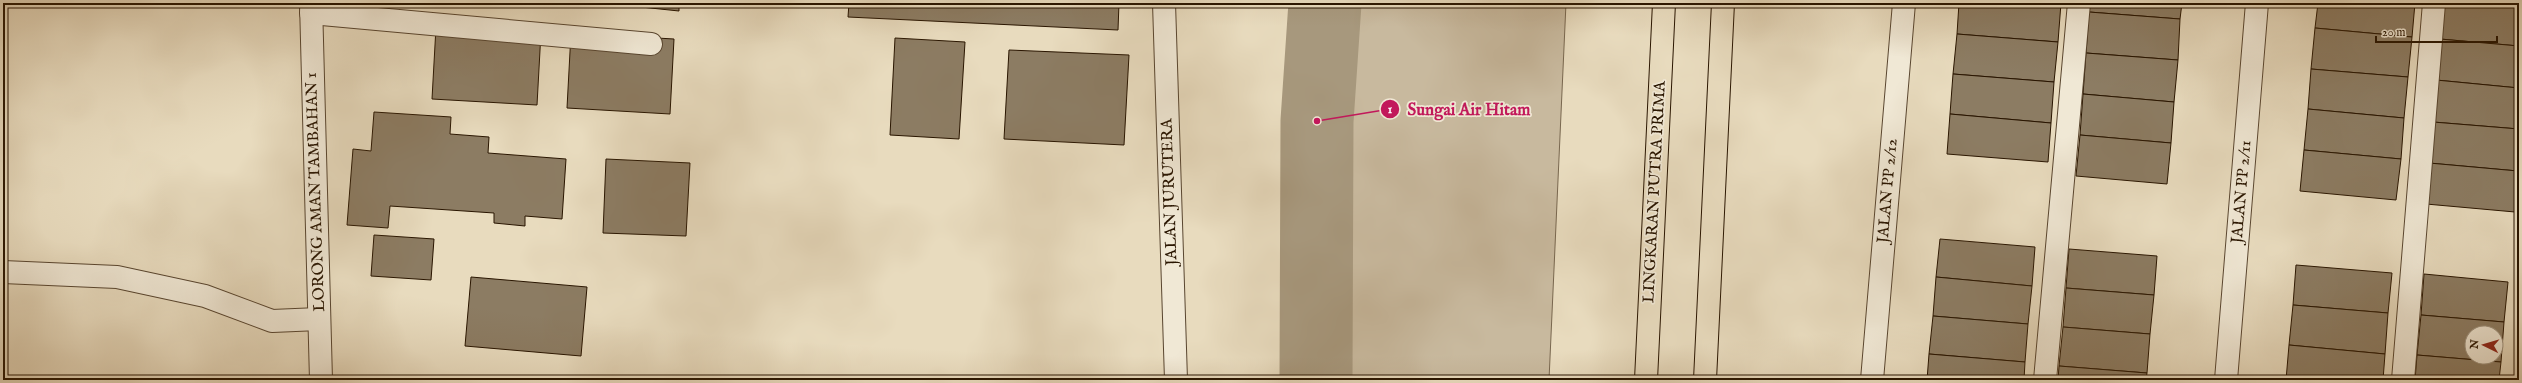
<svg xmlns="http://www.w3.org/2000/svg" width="2522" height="383" viewBox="0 0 2522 383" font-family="'IM FELL English',serif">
<rect width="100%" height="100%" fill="#e8dbbe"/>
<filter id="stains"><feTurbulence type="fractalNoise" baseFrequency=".005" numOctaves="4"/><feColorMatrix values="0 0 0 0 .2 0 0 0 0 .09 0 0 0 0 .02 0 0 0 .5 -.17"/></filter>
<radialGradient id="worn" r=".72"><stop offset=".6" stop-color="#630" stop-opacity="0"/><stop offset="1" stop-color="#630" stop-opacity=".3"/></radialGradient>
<!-- green -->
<polygon fill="#c8b99e" stroke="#78674f" points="1321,3 1566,3 1549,380 1304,380"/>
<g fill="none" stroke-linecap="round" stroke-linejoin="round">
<!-- river -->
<polyline stroke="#a7987d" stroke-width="73" points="1316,380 1317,121 1325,3"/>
</g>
<!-- building -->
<g fill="#8c7c63" stroke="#291500" fill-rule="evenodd">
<polygon points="641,3 679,3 679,11 641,7"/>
<polygon points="762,3 841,3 841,7"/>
<polygon points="849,3 1119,3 1118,30 848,17"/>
<polygon points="1959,3 2061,3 2058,42 1957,34"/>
<polygon points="2090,3 2182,3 2180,19 2089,12"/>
<polygon points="2318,3 2415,3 2412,37 2315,28"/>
<polygon points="2443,3 2519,5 2519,46 2440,39"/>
<polygon points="2089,12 2180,19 2178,60 2086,53"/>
<polygon points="436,27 541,32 537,105 432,99"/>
<polygon points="2315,28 2412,37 2408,77 2311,69"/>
<polygon points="571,33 674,39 670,114 567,108"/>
<polygon points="1957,34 2058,42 2054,82 1953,74"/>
<polygon points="895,38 965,42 959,139 890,135"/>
<polygon points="2440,39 2519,46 2519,88 2436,80"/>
<polygon points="1009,50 1129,55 1124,145 1004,139"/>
<polygon points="2086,53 2178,60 2174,102 2083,94"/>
<polygon points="2311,69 2408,77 2404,118 2308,109"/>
<polygon points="1953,74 2054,82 2051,123 1950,114"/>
<polygon points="2436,80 2519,88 2519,129 2433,122"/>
<polygon points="2083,94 2174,102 2171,143 2080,135"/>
<polygon points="2308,109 2404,118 2401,159 2304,150"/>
<polygon points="374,112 451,117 450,134 489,137 488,153 566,159 562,219 525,216 525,226 494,223 494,213 390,206 388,228 347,225 353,149 371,151"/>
<polygon points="1950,114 2051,123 2048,162 1947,154"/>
<polygon points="2433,122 2519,129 2518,171 2429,163"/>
<polygon points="2080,135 2171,143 2167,184 2076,176"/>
<polygon points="2304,150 2401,159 2396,200 2300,191"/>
<polygon points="606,159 690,163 686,236 603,233"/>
<polygon points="2429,163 2518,171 2515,212 2426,204"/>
<polygon points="374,235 434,239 431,280 371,276"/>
<polygon points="1940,239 2035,247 2032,286 1936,277"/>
<polygon points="2069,249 2157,256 2154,295 2066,288"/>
<polygon points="2296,265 2392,273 2388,313 2293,305"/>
<polygon points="2424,274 2508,282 2504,322 2421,315"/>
<polygon points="471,277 587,287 581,356 465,346"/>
<polygon points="1936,277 2032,286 2028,324 1933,316"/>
<polygon points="2066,288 2154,295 2150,334 2063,327"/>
<polygon points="2293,305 2388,313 2385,354 2289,345"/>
<path d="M2421,315L2504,322L2501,362L2417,355ZM2472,333H2496V357H2472Z"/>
<polygon points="1933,316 2028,324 2025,362 1929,354"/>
<polygon points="2063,327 2150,334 2147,373 2059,366"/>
<polygon points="2289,345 2385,354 2383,380 2286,380"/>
<polygon points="1929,354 2025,362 2024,380 1927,380"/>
<polygon points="2417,355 2501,362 2499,380 2415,380"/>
<polygon points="2059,366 2147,373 2146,380 2058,380"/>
</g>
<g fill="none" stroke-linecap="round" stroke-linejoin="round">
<defs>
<g id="minor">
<polyline points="311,3 321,380"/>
<polyline points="1164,3 1176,380"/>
<polyline points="311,13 651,44"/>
<polyline points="3,272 117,277 205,296 272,321 319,319"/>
<polyline points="1872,380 1904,3"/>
<polyline points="2045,380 2079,3"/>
<polyline points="2226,380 2257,3"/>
<polyline points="2403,380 2434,3"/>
</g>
<g id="major">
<polyline points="1646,380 1664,3"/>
<polyline points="1705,380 1723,3"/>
</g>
</defs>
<!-- minor casing -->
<use href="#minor" stroke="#594630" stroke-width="24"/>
<!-- major casing -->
<use href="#major" stroke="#291500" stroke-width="24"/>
<!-- minor -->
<use href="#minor" stroke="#f0e8d5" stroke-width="22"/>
<!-- major -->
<use href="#major" stroke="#e8dbbe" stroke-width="22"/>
</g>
<g text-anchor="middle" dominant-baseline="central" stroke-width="3.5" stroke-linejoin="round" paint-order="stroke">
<!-- street labels -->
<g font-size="16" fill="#291500" stroke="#f0e8d5">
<text transform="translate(1888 191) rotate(-85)">JALAN PP 2/12</text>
<text transform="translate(316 192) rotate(-92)">LORONG AMAN TAMBAHAN 1</text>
<text transform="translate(1170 192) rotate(-92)">JALAN JURUTERA</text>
<text transform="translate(1655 192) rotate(-87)">LINGKARAN PUTRA PRIMA</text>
<text transform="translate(2242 192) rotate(-85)">JALAN PP 2/11</text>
</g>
</g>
<!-- callouts -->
<path fill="none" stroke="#c2185b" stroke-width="1.5" d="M1317 121L1390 109"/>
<g fill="#c2185b" stroke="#f0e8d5" stroke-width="1.5">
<circle cx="1317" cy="121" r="4"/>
<circle cx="1390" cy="109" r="10"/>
</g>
<g font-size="12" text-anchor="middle" font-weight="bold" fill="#fff">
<text x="1390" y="113">1</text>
</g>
<g font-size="17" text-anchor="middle" font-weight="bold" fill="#c2185b" stroke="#f0e8d5" stroke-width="3.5" stroke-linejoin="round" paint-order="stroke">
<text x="1469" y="115">Sungai Air Hitam</text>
</g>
<!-- margin -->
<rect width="2522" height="383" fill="none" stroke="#e8dbbe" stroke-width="16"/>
<rect x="4" y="4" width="2514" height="375" fill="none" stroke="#291500" stroke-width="2"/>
<rect x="8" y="8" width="2506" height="367" fill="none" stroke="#291500"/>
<!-- north arrow -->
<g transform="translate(2484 345) rotate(275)"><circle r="19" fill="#f0e8d5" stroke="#a09480"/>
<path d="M0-3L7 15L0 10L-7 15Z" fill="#8f2418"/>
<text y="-6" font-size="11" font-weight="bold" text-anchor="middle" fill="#291500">N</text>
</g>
<!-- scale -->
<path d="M2376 36v6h121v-6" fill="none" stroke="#291500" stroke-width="2"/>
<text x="2382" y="36" font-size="12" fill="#291500" stroke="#f0e8d5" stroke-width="3" paint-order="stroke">20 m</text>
<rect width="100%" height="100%" filter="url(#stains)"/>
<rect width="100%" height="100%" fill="url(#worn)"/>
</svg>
